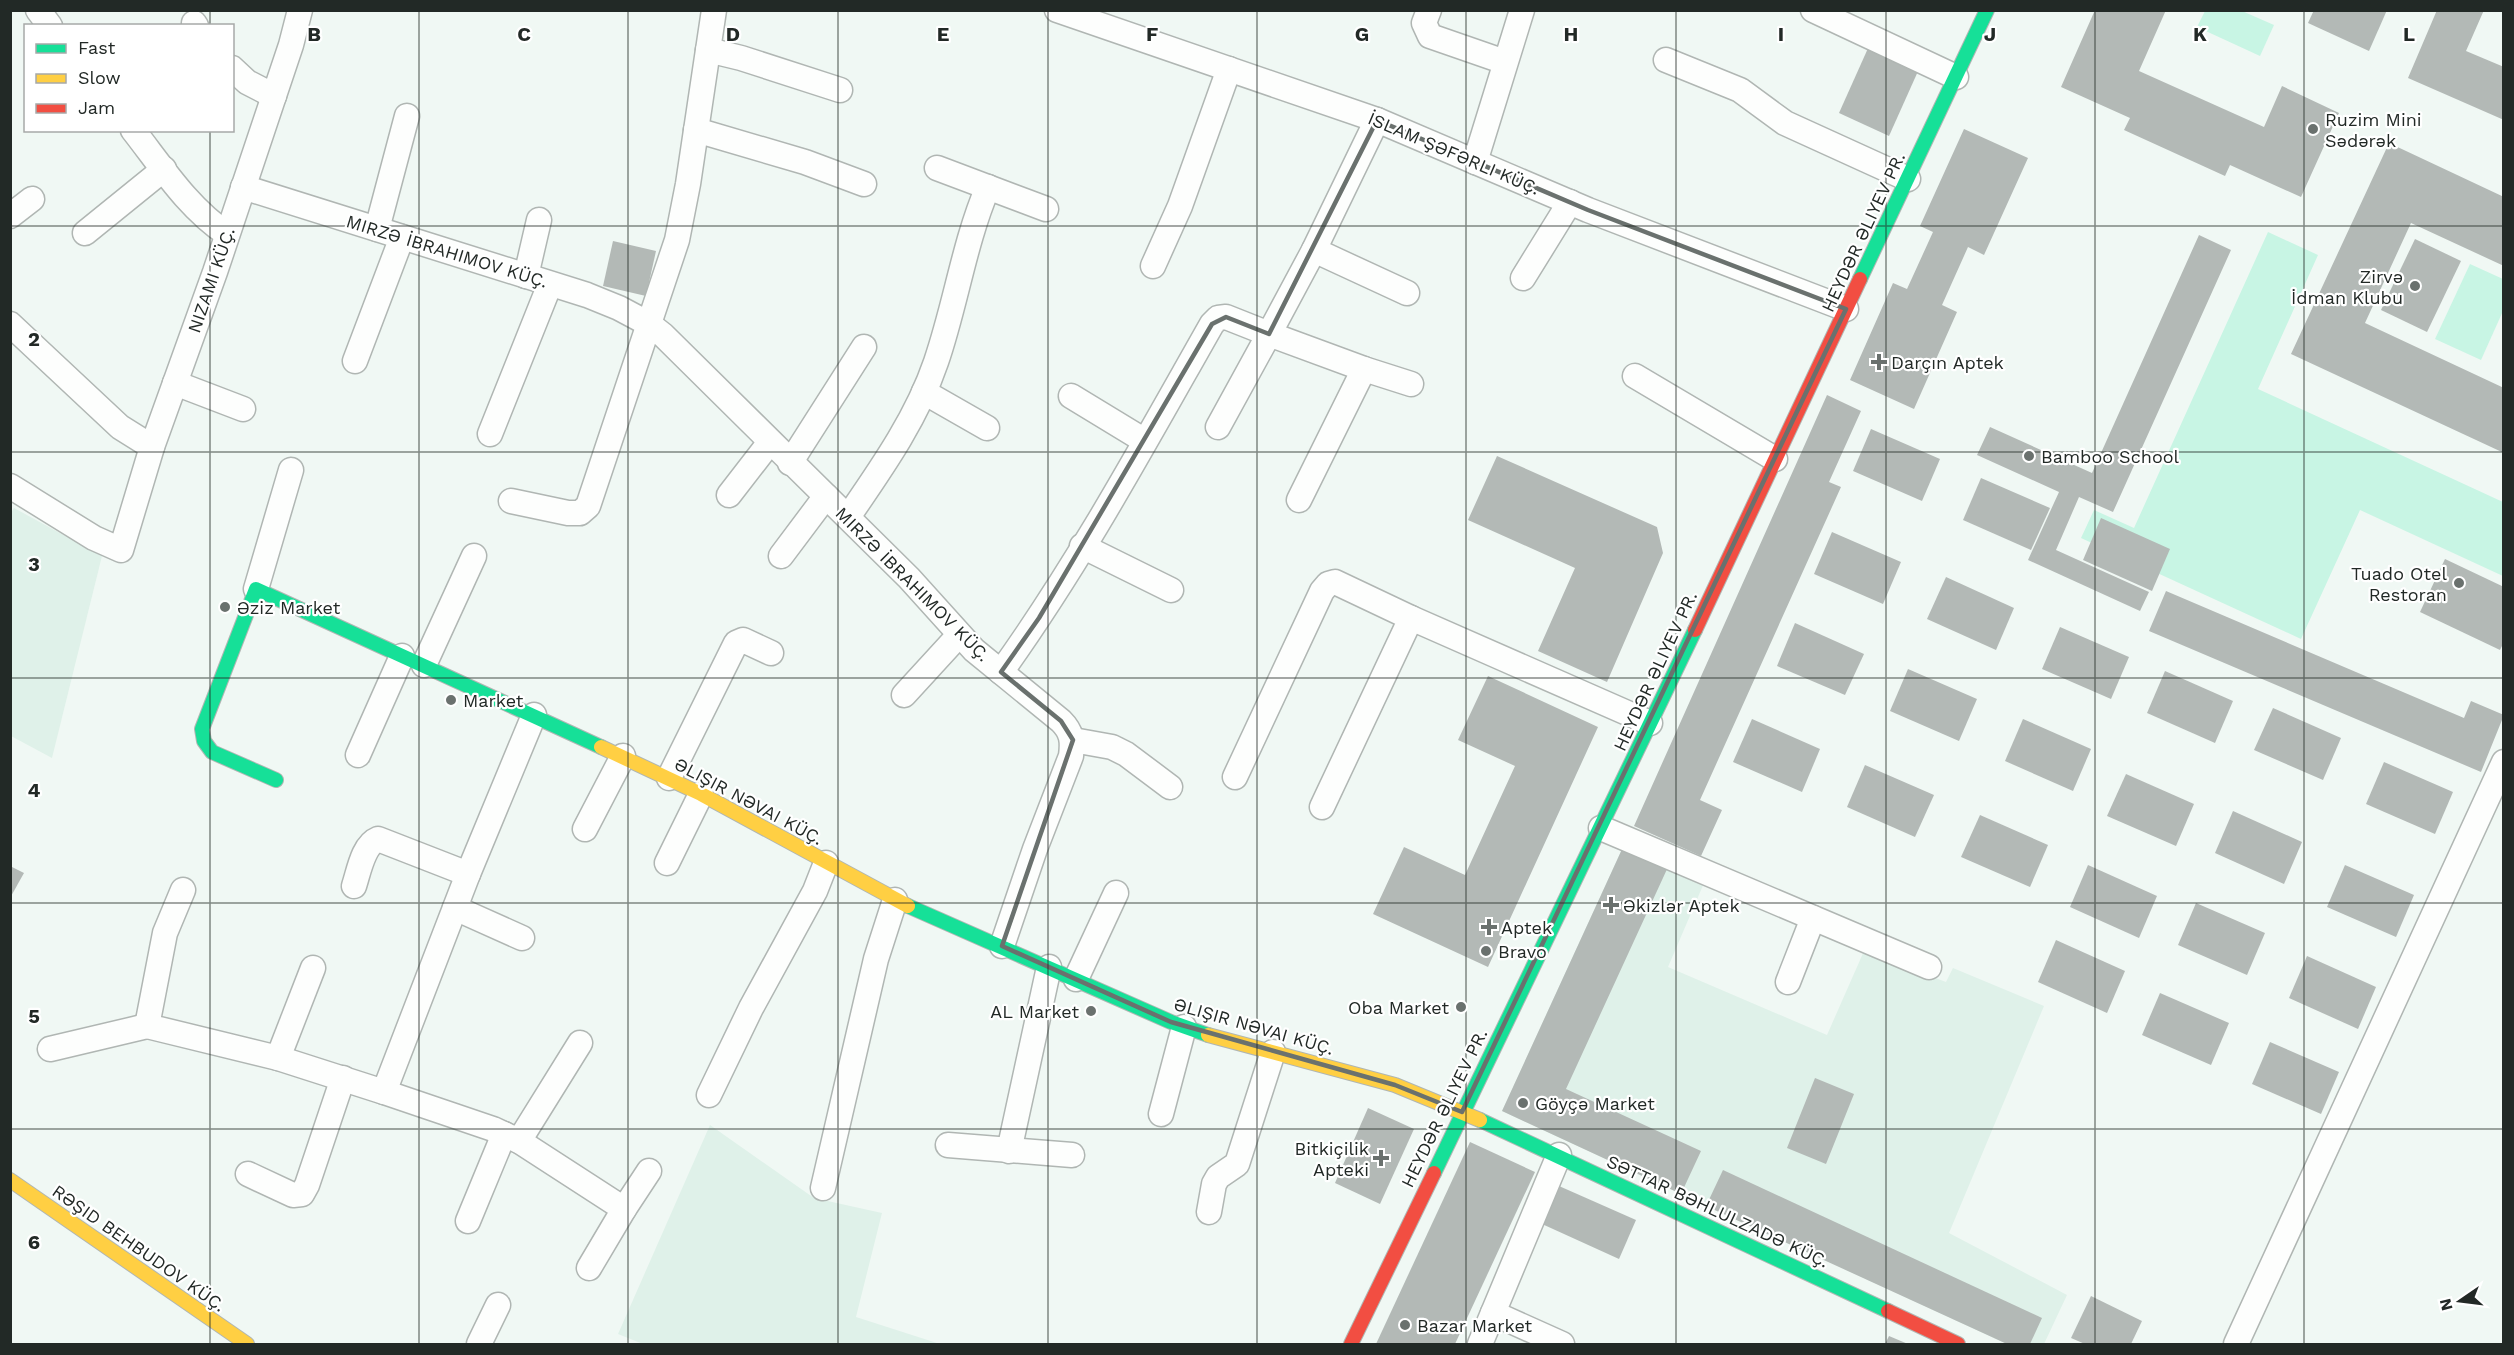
<svg xmlns="http://www.w3.org/2000/svg" width="2514" height="1355" viewBox="0 0 2514 1355" font-family="'Work Sans',sans-serif">
<rect width="100%" height="100%" fill="#f0f8f4"/>
<!-- built -->
<g fill="#dff1e9">
<polygon points="14,508 102,556 52,758 11,736 10,514"/>
<polygon points="1623,847 1704,883 1668,967 1827,1035 1864,951 1946,982 1953,968 2044,1006 1949,1233 2067,1295 2044,1344 2007,1344 1502,1111"/>
<polygon points="710,1125 814,1198 882,1213 856,1317 940,1344 643,1344 618,1334"/>
</g>
<!-- green -->
<g fill="#c8f5e4">
<polygon points="2205,11 2242,11 2274,25 2260,56 2197,27"/>
<polygon points="2268,232 2318,255 2258,389 2503,502 2503,576 2360,510 2301,639 2081,538 2094,510 2134,528"/>
<polygon points="2470,264 2503,279 2503,311 2481,360 2435,339"/>
</g>
<!-- building -->
<g fill="#b3b9b6">
<polygon points="2095,10 2166,10 2139,71 2264,127 2282,86 2339,113 2301,197 2230,165 2225,176 2124,130 2130,118 2061,87"/>
<polygon points="2314,10 2387,10 2369,51 2308,23"/>
<polygon points="2437,10 2484,10 2466,51 2504,67 2504,120 2408,78"/>
<polygon points="1869,46 1919,69 1889,136 1839,113"/>
<polygon points="1964,129 2028,158 1984,255 1968,247 1942,305 1957,312 1914,409 1850,380 1893,283 1907,289 1933,232 1920,226"/>
<polygon points="2389,143 2504,197 2504,266 2411,223 2365,323 2504,388 2504,453 2291,354"/>
<polygon points="2199,235 2231,250 2113,512 2079,497 2056,550 2149,592 2140,611 2028,560 2059,492 1977,455 1990,427 2092,473"/>
<polygon points="2415,239 2461,261 2427,332 2381,310"/>
<polygon points="613,241 656,251 646,296 603,286"/>
<polygon points="1827,395 1861,411 1829,482 1841,487 1700,800 1722,810 1701,856 1634,826"/>
<polygon points="1871,429 1940,459 1922,501 1853,471"/>
<polygon points="1497,456 1657,527 1663,553 1607,682 1538,651 1575,568 1468,520"/>
<polygon points="1981,478 2050,508 2031,550 1963,520"/>
<polygon points="2101,518 2170,549 2152,591 2083,560"/>
<polygon points="1832,532 1901,562 1883,604 1814,574"/>
<polygon points="2445,559 2504,587 2504,642 2500,650 2420,612"/>
<polygon points="1946,577 2014,608 1996,650 1927,619"/>
<polygon points="2166,591 2464,718 2471,701 2504,715 2481,772 2149,631"/>
<polygon points="1795,623 1864,654 1845,695 1777,666"/>
<polygon points="2060,627 2129,657 2111,699 2042,669"/>
<polygon points="1908,669 1977,699 1959,741 1890,711"/>
<polygon points="2165,671 2233,701 2215,743 2147,713"/>
<polygon points="1488,676 1598,727 1488,967 1373,914 1404,847 1465,875 1515,766 1458,740"/>
<polygon points="2273,708 2341,738 2323,780 2254,750"/>
<polygon points="1752,719 1820,749 1802,792 1733,762"/>
<polygon points="2023,719 2091,749 2073,791 2005,761"/>
<polygon points="2384,762 2453,792 2435,834 2366,804"/>
<polygon points="1865,765 1934,795 1915,837 1847,807"/>
<polygon points="2126,774 2194,804 2176,846 2107,816"/>
<polygon points="2233,811 2302,842 2284,884 2215,853"/>
<polygon points="1980,815 2048,845 2030,887 1961,857"/>
<polygon points="1623,847 1668,867 1566,1089 1701,1151 1681,1194 1502,1111"/>
<polygon points="2088,865 2157,896 2139,938 2070,907"/>
<polygon points="2345,865 2414,895 2396,937 2327,907"/>
<polygon points="10,866 24,873 10,898"/>
<polygon points="2196,903 2265,933 2247,975 2178,945"/>
<polygon points="2056,940 2125,971 2107,1013 2038,982"/>
<polygon points="2307,956 2376,987 2358,1029 2289,998"/>
<polygon points="2160,993 2229,1023 2211,1065 2142,1035"/>
<polygon points="2270,1042 2339,1072 2321,1114 2252,1084"/>
<polygon points="1815,1078 1854,1094 1826,1164 1787,1148"/>
<polygon points="1368,1108 1414,1129 1380,1204 1335,1183"/>
<polygon points="1470,1142 1535,1172 1455,1344 1376,1344"/>
<polygon points="1723,1170 2042,1318 2030,1344 2007,1344 1706,1206"/>
<polygon points="1559,1186 1636,1220 1619,1259 1542,1224"/>
<polygon points="2091,1296 2142,1321 2131,1344 2085,1344 2071,1338"/>
<polygon points="1889,1336 1908,1344 1885,1344"/>
</g>
<g fill="none" stroke-linecap="round" stroke-linejoin="round">
<defs>
<g id="street">
<polyline points="38,10 50,26"/>
<polyline points="1057,10 1377,120 1588,210 1846,309"/>
<polyline points="1429,10 1424,23 1430,36 1505,62"/>
<polyline points="1813,10 1956,77"/>
<polyline points="194,23 196,26"/>
<polyline points="708,50 741,58 840,90"/>
<polyline points="1666,60 1740,90 1785,123 1908,179"/>
<polyline points="232,68 247,82 274,96"/>
<path d="M133,130C162,167 188,208 227,234"/>
<polyline points="696,130 805,162 864,184"/>
<polyline points="1475,162 1522,10"/>
<polyline points="937,168 1046,209"/>
<path d="M243,187L587,295L619,308L649,324L663,335L909,578L974,650L1061,721C1072,732 1073,741 1071,756L1035,849L1002,946"/>
<polyline points="10,216 32,199"/>
<polyline points="377,229 407,116"/>
<polyline points="85,233 164,169"/>
<polyline points="1314,250 1407,293"/>
<polyline points="1153,266 1180,206 1229,69"/>
<polyline points="526,276 539,220"/>
<polyline points="1523,278 1570,202"/>
<polyline points="10,324 120,427 152,447"/>
<polyline points="355,361 402,237"/>
<polyline points="1364,369 1411,384"/>
<polyline points="1635,376 1775,459"/>
<polyline points="175,383 243,409"/>
<polyline points="924,392 987,428"/>
<polyline points="1071,396 1145,441"/>
<polyline points="1218,427 1269,334 1364,369 1299,500"/>
<polyline points="490,434 550,284"/>
<polyline points="790,463 864,347"/>
<polyline points="10,486 94,538 121,550 152,447 215,272 291,45 300,10"/>
<polyline points="729,495 770,442"/>
<polyline points="511,501 568,513 580,513 588,506 677,240 688,184 714,10"/>
<path d="M848,517C881,469 917,418 936,362C956,304 964,243 988,187"/>
<polyline points="1082,546 1171,590"/>
<polyline points="781,556 826,496"/>
<polyline points="256,589 291,470"/>
<polyline points="424,665 474,556"/>
<path d="M1001,672C1080,562 1145,442 1212,324L1218,318L1226,317L1269,334L1314,250L1377,120"/>
<polyline points="904,695 959,635"/>
<polyline points="1073,740 1112,747 1126,754 1170,787"/>
<polyline points="358,755 402,656"/>
<polyline points="1235,777 1322,591 1328,584 1335,582 1411,618 1650,723"/>
<polyline points="669,778 736,643 743,640 771,653"/>
<polyline points="1322,807 1411,618"/>
<polyline points="1601,828 1929,967"/>
<polyline points="585,829 623,756"/>
<polyline points="667,863 701,794"/>
<path d="M354,886C359,871 363,845 378,839L468,874"/>
<polyline points="183,890 165,933 147,1026 278,1058 384,1092 468,874 534,715"/>
<polyline points="455,908 522,938"/>
<polyline points="1076,979 1116,893"/>
<polyline points="1788,982 1813,918"/>
<polyline points="50,1049 147,1026"/>
<polyline points="278,1058 313,968"/>
<polyline points="384,1092 493,1129 519,1141 624,1209"/>
<polyline points="709,1095 751,1008 815,891 826,863"/>
<polyline points="1161,1114 1184,1027"/>
<polyline points="519,1141 580,1043"/>
<polyline points="948,1145 1072,1155"/>
<polyline points="1009,1151 1049,967"/>
<polyline points="1559,1155 1493,1313 1562,1344"/>
<polyline points="248,1174 293,1195 302,1194 307,1185 343,1078"/>
<polyline points="823,1188 876,959 895,900"/>
<polyline points="1209,1212 1214,1184 1218,1177 1237,1164 1273,1052"/>
<polyline points="468,1221 504,1134"/>
<polyline points="589,1268 624,1209 649,1171"/>
<polyline points="479,1344 498,1305"/>
<polyline points="1480,1344 1493,1313"/>
<polyline points="2236,1344 2504,762"/>
</g>
<g id="fast">
<polyline points="1860,279 1987,10"/>
<polyline points="276,780 212,752 204,741 202,729 256,589 601,747"/>
<polyline points="908,906 1171,1022 1208,1035"/>
<polyline points="1480,1120 1888,1311"/>
<polyline points="1434,1173 1695,630"/>
</g>
<g id="slow">
<polyline points="601,747 701,794 908,906"/>
<polyline points="1208,1035 1395,1085 1480,1120"/>
<polyline points="10,1180 247,1344"/>
</g>
<g id="jam">
<polyline points="1695,630 1860,279"/>
<polyline points="1888,1311 1958,1344"/>
<polyline points="1351,1344 1434,1173"/>
</g>
</defs>
<!-- street casing -->
<use href="#street" stroke="#b0b6b3" stroke-width="27"/>
<!-- fast casing -->
<use href="#fast" stroke="#b0b6b3" stroke-width="16"/>
<!-- slow casing -->
<use href="#slow" stroke="#b0b6b3" stroke-width="16"/>
<!-- jam casing -->
<use href="#jam" stroke="#b0b6b3" stroke-width="16"/>
<!-- street -->
<use href="#street" stroke="#fdfefd" stroke-width="24"/>
<!-- fast -->
<use href="#fast" stroke="#16e098" stroke-width="14"/>
<!-- slow -->
<use href="#slow" stroke="#ffcf43" stroke-width="14"/>
<!-- jam -->
<use href="#jam" stroke="#f24e42" stroke-width="14"/>
</g>
<!-- marked area -->
<path fill="none" stroke="#6a716e" stroke-width="4.5" stroke-linejoin="round" d="M1377,120L1588,210L1846,309L1462,1112L1395,1085L1171,1022L1002,946L1073,740L1061,721L1001,672L1039,618L1212,324L1226,317L1269,334Z"/>
<!-- grid -->
<path fill="none" stroke="#222926" stroke-width="1.5" stroke-opacity="0.55" d="M210,10V26M419,10V1344M628,10V1344M838,10V1344M1048,10V1344M1257,10V1344M1466,10V1344M1676,10V1344M1886,10V1344M2095,10V1344M2304,10V1344M210,130V1344M10,226H2504M10,452H2504M10,678H2504M10,903H2504M10,1129H2504"/>
<!-- markers -->
<g fill="#6a716e" stroke="#fff" stroke-width="2">
<circle cx="2313" cy="129" r="6"/>
<circle cx="2415" cy="286" r="6"/>
<path d="M1876 353h6v6h6v6h-6v6h-6v-6h-6v-6h6z"/>
<circle cx="2029" cy="456" r="6"/>
<circle cx="2459" cy="583" r="6"/>
<circle cx="225" cy="607" r="6"/>
<circle cx="451" cy="700" r="6"/>
<path d="M1608 896h6v6h6v6h-6v6h-6v-6h-6v-6h6z"/>
<path d="M1486 918h6v6h6v6h-6v6h-6v-6h-6v-6h6z"/>
<circle cx="1486" cy="951" r="6"/>
<circle cx="1461" cy="1007" r="6"/>
<circle cx="1091" cy="1011" r="6"/>
<circle cx="1523" cy="1103" r="6"/>
<path d="M1378 1149h6v6h6v6h-6v6h-6v-6h-6v-6h6z"/>
<circle cx="1405" cy="1325" r="6"/>
</g>
<g text-anchor="middle" dominant-baseline="central" stroke-width="4.5" stroke-linejoin="round" paint-order="stroke">
<!-- poi labels -->
<g font-size="18" fill="#222926" stroke="#fff" text-anchor="start">
<text x="2325" y="119">Ruzim Mini<tspan x="2325" dy="21">Sədərək</tspan></text>
<text x="2403" y="276" text-anchor="end">Zirvə<tspan x="2403" dy="21">İdman Klubu</tspan></text>
<text x="1891" y="362">Darçın Aptek</text>
<text x="2041" y="456">Bamboo School</text>
<text x="2447" y="573" text-anchor="end">Tuado Otel<tspan x="2447" dy="21">Restoran</tspan></text>
<text x="237" y="607">Əziz Market</text>
<text x="463" y="700">Market</text>
<text x="1623" y="905">Əkizlər Aptek</text>
<text x="1501" y="927">Aptek</text>
<text x="1498" y="951">Bravo</text>
<text x="1449" y="1007" text-anchor="end">Oba Market</text>
<text x="1079" y="1011" text-anchor="end">AL Market</text>
<text x="1535" y="1103">Göyçə Market</text>
<text x="1369" y="1148" text-anchor="end">Bitkiçilik<tspan x="1369" dy="21">Apteki</tspan></text>
<text x="1417" y="1325">Bazar Market</text>
</g>
<!-- street labels -->
<g font-size="18" fill="#222926" stroke="#fff">
<text transform="translate(1454 153) rotate(23)">İSLAM ŞƏFƏRLI KÜÇ.</text>
<text transform="translate(1863 232) rotate(-65)">HEYDƏR ƏLIYEV PR.</text>
<text transform="translate(447 251) rotate(17)">MIRZƏ İBRAHIMOV KÜÇ.</text>
<text transform="translate(211 280) rotate(-71)">NIZAMI KÜÇ.</text>
<text transform="translate(913 584) rotate(45)">MIRZƏ İBRAHIMOV KÜÇ.</text>
<text transform="translate(1655 671) rotate(-65)">HEYDƏR ƏLIYEV PR.</text>
<text transform="translate(749 801) rotate(28)">ƏLIŞIR NƏVAI KÜÇ.</text>
<text transform="translate(1254 1026) rotate(16)">ƏLIŞIR NƏVAI KÜÇ.</text>
<text transform="translate(1444 1108) rotate(-64)">HEYDƏR ƏLIYEV PR.</text>
<text transform="translate(1718 1211) rotate(25)">SƏTTAR BƏHLULZADƏ KÜÇ.</text>
<text transform="translate(139 1248) rotate(35)">RƏŞID BEHBUDOV KÜÇ.</text>
</g>
</g>
<g font-size="20" text-anchor="middle" font-weight="bold" fill="#222926" stroke="#fff" stroke-width="4.5" stroke-linejoin="round" paint-order="stroke">
<text x="314" y="41">B</text>
<text x="524" y="41">C</text>
<text x="733" y="41">D</text>
<text x="943" y="41">E</text>
<text x="1152" y="41">F</text>
<text x="1362" y="41">G</text>
<text x="1571" y="41">H</text>
<text x="1781" y="41">I</text>
<text x="1990" y="41">J</text>
<text x="2200" y="41">K</text>
<text x="2409" y="41">L</text>
<text x="34" y="346">2</text>
<text x="34" y="571">3</text>
<text x="34" y="797">4</text>
<text x="34" y="1023">5</text>
<text x="34" y="1249">6</text>
</g>
<!-- border -->
<rect width="2514" height="1355" fill="none" stroke="#222926" stroke-width="24"/>
<!-- legend -->
<rect x="24" y="24" width="210" height="108" fill="#ffffff" stroke="#a7a9a8" stroke-width="1.5"/>
<rect x="36" y="44" width="30" height="9" fill="#16e098" stroke="#a7a9a8" stroke-width="1.5"/>
<text x="78" y="54" font-size="18" fill="#222926">Fast</text>
<rect x="36" y="74" width="30" height="9" fill="#ffcf43" stroke="#a7a9a8" stroke-width="1.5"/>
<text x="78" y="84" font-size="18" fill="#222926">Slow</text>
<rect x="36" y="104" width="30" height="9" fill="#f24e42" stroke="#a7a9a8" stroke-width="1.5"/>
<text x="78" y="114" font-size="18" fill="#222926">Jam</text>
<!-- north arrow -->
<g transform="translate(2460 1301) rotate(256)" stroke="#ffffff" stroke-width="4.5" paint-order="stroke">
<path d="M0-4.5L10 22L0 15L-10 22Z" fill="#222926"/>
<text y="-9" font-size="16" font-weight="bold" text-anchor="middle" fill="#222926">N</text>
</g>
</svg>
